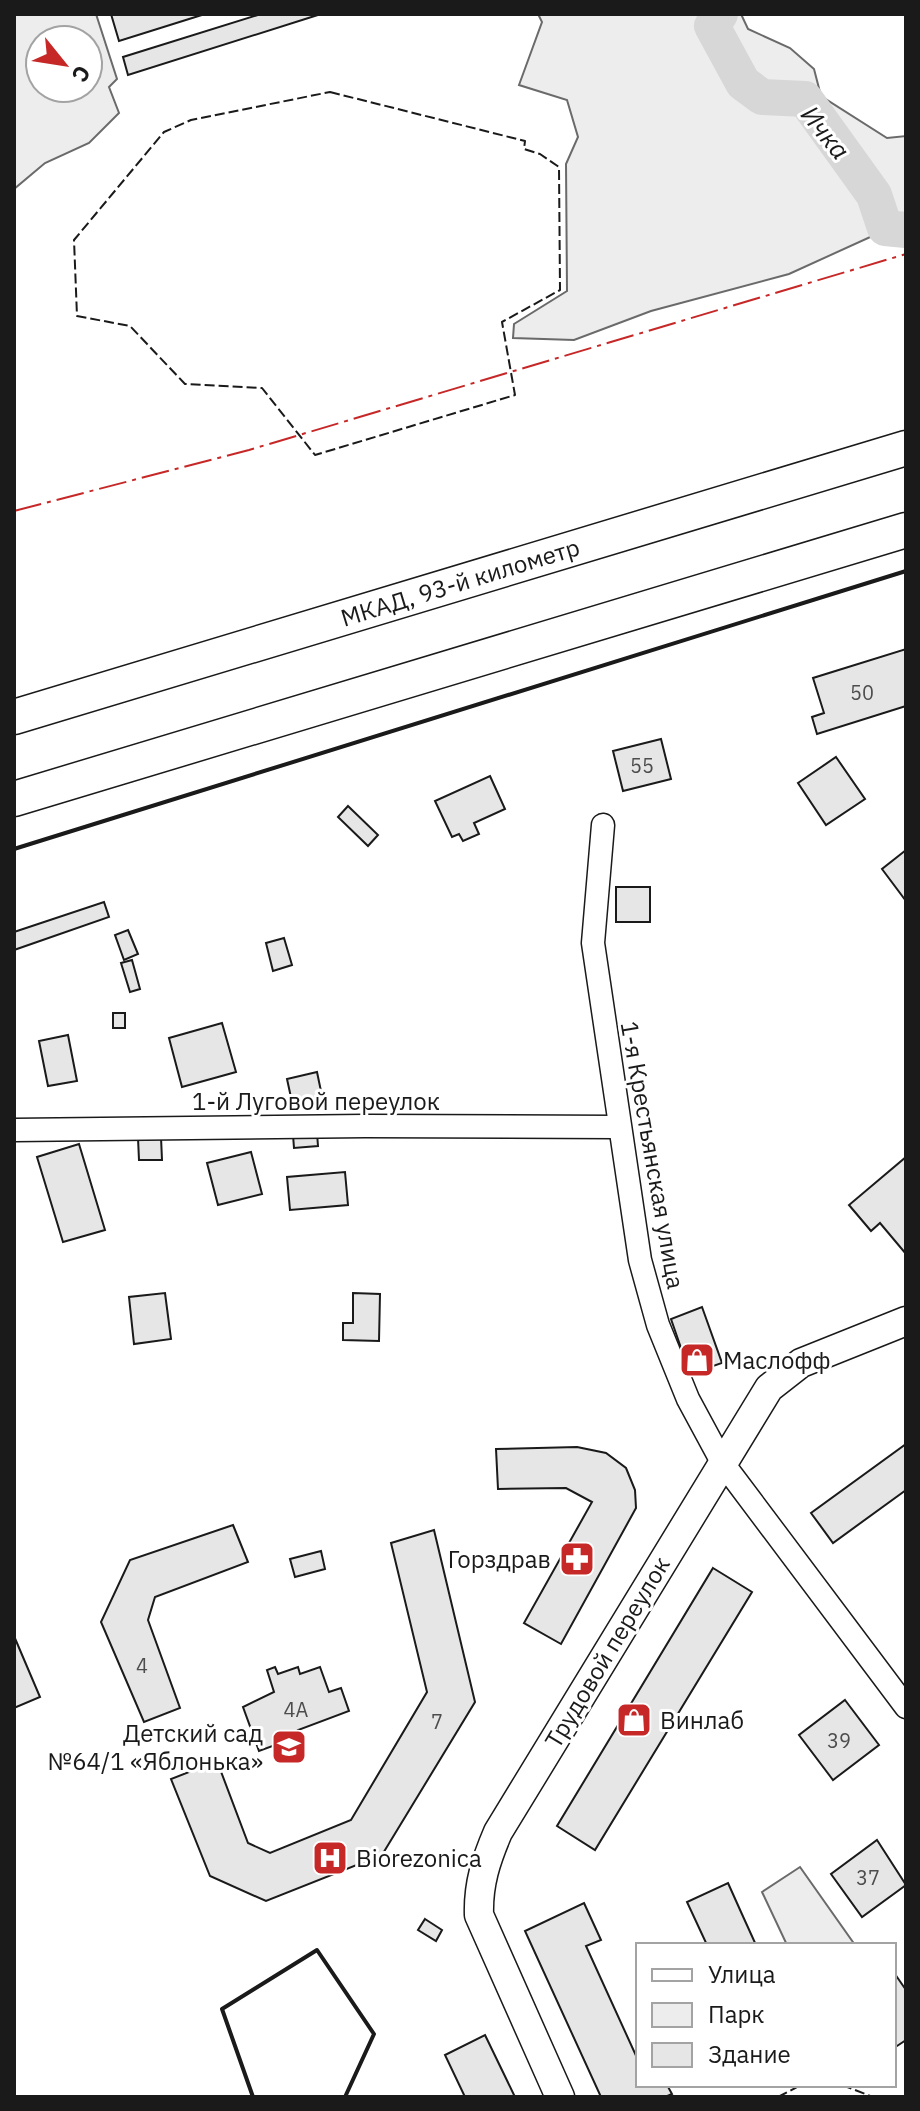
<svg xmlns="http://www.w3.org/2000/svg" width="920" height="2111" viewBox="0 0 920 2111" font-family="'IBM Plex Sans',sans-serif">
<rect width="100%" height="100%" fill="#fff"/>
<!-- green -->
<g fill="#ededed" stroke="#6a6a6a" stroke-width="2" fill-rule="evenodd">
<path d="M14,14H96L117,79L109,87L119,113L89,143L45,163L14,189ZM40,40H88V88H40Z"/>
<polygon points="538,14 741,14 748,29 790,48 814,69 821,96 887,138 906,136 906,226 879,233 789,274 651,311 574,340 513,338 514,324 567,291 566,164 578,137 567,100 519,85 542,22"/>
<polygon points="800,1867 855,1945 787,1945 762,1892"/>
</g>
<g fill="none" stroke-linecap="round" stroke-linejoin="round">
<!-- river -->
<polyline stroke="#d7d7d7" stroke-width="36" points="720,14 712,26 743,83 762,97 805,99 874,195 885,228 906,230"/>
</g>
<!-- building -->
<g fill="#e6e6e6" stroke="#1a1a1a" stroke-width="2">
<polygon points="111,14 205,14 119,41"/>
<polygon points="261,14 321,14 128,75 123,57"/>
<polygon points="906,649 906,706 817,734 812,717 824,713 813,678"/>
<polygon points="661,739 671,779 623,791 613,751"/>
<polygon points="836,757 865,799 826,825 798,783"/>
<polygon points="490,776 505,809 474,823 479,834 463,841 459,834 452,837 435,801"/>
<polygon points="348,806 378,835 368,846 338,817"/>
<polygon points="906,850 906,901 882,869"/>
<rect x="616" y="887" width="34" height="35"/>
<polygon points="104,902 109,917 14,950 14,932"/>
<polygon points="128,930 138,954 124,960 115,935"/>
<polygon points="284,938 292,965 273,971 266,943"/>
<polygon points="132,960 140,989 130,992 121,963"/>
<rect x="113" y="1013" width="12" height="15"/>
<polygon points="222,1023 236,1072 182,1087 169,1038"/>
<polygon points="68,1035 77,1081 48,1086 39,1041"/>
<polygon points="317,1072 322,1096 292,1102 287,1079"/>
<polygon points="317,1133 318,1146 294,1148 293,1135"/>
<polygon points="161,1137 162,1160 139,1160 138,1138"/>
<polygon points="79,1144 105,1230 63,1242 37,1157"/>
<polygon points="251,1152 262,1194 218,1205 207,1163"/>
<polygon points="906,1157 906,1254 880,1223 871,1231 849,1205"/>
<polygon points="345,1172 348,1205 290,1210 287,1177"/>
<polygon points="165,1293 171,1339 134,1344 129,1297"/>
<polygon points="353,1293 380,1294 379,1341 343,1340 343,1323 353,1323"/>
<polygon points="702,1307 722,1363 690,1374 671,1319"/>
<polygon points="906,1444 906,1490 833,1543 811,1513"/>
<polygon points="577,1447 606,1453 626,1468 635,1490 636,1508 561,1644 524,1623 592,1502 566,1488 498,1489 496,1449"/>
<polygon points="233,1525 248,1562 155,1597 148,1620 180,1708 144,1722 101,1622 130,1560"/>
<polygon points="434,1530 475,1702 382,1855 266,1901 210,1876 171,1779 217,1761 248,1843 270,1853 351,1820 427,1692 391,1543"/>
<polygon points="321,1551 325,1569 295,1577 290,1559"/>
<polygon points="713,1568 752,1592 595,1850 557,1826"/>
<polygon points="14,1636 40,1697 14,1708"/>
<polygon points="275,1667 278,1674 298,1667 300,1674 320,1667 329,1692 341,1688 349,1711 298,1730 300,1736 259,1751 243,1707 274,1692 267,1670"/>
<polygon points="845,1700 879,1745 833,1780 799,1735"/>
<polygon points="877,1840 906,1885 862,1917 831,1874"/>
<polygon points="728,1883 741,1912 756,1945 707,1945 687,1902"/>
<polygon points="584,1903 601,1940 586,1946 638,2060 638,2085 667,2085 672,2094 665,2097 601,2097 525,1931"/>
<polygon points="425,1919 442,1930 436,1941 418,1930"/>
<polygon points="897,1977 906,1990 906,2040 894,2048 894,1979"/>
<polygon points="485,2035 515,2097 465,2097 445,2055"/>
</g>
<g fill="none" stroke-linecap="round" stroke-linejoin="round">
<defs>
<g id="minor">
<polyline points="603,825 593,943 640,1260 658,1325 688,1399 722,1462 906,1707"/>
<polyline points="14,1130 365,1126 617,1127"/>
</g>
<path id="major" d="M560,2097L479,1915C478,1884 486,1860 498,1832L769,1388L801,1363L906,1321"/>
<g id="highway">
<polyline points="14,717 906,448"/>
<polyline points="14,799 906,530"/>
</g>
</defs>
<!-- minor casing -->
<use href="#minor" stroke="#1a1a1a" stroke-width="25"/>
<!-- major casing -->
<use href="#major" stroke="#1a1a1a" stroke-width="31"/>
<!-- highway casing -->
<use href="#highway" stroke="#1a1a1a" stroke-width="37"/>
<!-- minor -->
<use href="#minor" stroke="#fff" stroke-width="22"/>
<!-- major -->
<use href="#major" stroke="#fff" stroke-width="28"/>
<!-- highway -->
<use href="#highway" stroke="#fff" stroke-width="34"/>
<!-- fence -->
<g stroke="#1a1a1a" stroke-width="2" stroke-dasharray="10 4" stroke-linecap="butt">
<polygon points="330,92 525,141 524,149 540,154 559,167 560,290 502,322 515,395 315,455 262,388 185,384 130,326 77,316 74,240 164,132 191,120"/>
<polyline points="842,2085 873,2097"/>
<polyline points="778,2097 801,2085"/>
</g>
<!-- wall -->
<g stroke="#1a1a1a" stroke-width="4">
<polyline points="14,849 906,571"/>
<polyline points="253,2097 222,2009 317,1950 374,2034 345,2097"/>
</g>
<!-- power -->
<polyline stroke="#c62828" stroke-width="2" stroke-dasharray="28 6 4 6" stroke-linecap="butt" points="14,511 249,450 906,254"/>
</g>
<!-- icons -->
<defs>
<symbol id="shop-square" viewBox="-11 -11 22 22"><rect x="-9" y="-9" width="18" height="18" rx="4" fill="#c62828" stroke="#fff"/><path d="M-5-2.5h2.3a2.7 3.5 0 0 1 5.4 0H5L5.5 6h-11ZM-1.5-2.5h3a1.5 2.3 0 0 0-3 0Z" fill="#fff"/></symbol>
<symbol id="pharmacy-square" viewBox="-11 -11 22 22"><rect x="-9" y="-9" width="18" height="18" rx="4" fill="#c62828" stroke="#fff"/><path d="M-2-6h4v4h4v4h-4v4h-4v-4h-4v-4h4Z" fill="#fff"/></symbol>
<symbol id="school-square" viewBox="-11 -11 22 22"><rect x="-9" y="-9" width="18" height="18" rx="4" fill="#c62828" stroke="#fff"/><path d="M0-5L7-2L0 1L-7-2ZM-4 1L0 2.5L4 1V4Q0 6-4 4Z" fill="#fff"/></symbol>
<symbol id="hospital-square" viewBox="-11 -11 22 22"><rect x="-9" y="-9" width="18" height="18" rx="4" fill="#c62828" stroke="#fff"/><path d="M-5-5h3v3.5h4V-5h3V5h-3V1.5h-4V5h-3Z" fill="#fff"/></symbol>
</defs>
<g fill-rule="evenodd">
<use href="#shop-square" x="677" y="1340" width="40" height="40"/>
<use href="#pharmacy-square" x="557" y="1539" width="40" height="40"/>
<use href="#shop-square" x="614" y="1700" width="40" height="40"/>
<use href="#school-square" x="269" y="1727" width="40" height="40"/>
<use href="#hospital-square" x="310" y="1838" width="40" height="40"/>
</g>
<g text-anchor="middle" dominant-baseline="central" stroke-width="6" stroke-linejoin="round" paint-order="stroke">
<!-- number labels -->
<g font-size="20" fill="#4d4d4d">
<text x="862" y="692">50</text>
<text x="642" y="765">55</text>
<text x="142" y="1665">4</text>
<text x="296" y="1709">4А</text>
<text x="437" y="1721">7</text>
<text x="839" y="1740">39</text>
<text x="868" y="1877">37</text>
</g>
<!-- street labels -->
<g font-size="24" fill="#1a1a1a" stroke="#fff">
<text transform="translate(460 582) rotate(-17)">МКАД, 93-й километр</text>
<text x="316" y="1101">1-й Луговой переулок</text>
<text transform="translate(653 1155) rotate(80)">1-я Крестьянская улица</text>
<text transform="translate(607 1652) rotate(-59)">Трудовой переулок</text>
</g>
<!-- poi labels -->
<g font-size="24" fill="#1a1a1a" stroke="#fff" text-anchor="start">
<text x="723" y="1360">Маслофф</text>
<text x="551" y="1559" text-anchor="end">Горздрав</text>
<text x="660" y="1720">Винлаб</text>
<text x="263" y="1733" text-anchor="end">Детский сад<tspan x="263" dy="28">№64/1 «Яблонька»</tspan></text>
<text x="356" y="1858">Biorezonica</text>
</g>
<!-- water labels -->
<g font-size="26" font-style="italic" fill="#1a1a1a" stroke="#fff">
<text transform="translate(826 132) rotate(51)">Ичка</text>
</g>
</g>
<!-- border -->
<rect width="920" height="2111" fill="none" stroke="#1a1a1a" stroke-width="32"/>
<!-- legend -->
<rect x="636" y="1943" width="260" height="144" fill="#ffffff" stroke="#a3a3a3" stroke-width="2"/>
<rect x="652" y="1969" width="40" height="12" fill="#ffffff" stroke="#a3a3a3" stroke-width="2"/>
<text x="708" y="1983" font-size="24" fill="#1a1a1a">Улица</text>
<rect x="652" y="2003" width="40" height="24" fill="#ededed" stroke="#a3a3a3" stroke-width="2"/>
<text x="708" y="2023" font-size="24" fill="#1a1a1a">Парк</text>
<rect x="652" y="2043" width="40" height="24" fill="#e6e6e6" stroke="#a3a3a3" stroke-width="2"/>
<text x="708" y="2063" font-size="24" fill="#1a1a1a">Здание</text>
<!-- north arrow -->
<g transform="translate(64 64) rotate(120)"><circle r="38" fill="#ffffff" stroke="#a3a3a3" stroke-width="2"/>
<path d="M0-6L14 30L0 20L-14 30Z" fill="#c62828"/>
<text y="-12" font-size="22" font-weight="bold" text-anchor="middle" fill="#1a1a1a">С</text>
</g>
</svg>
